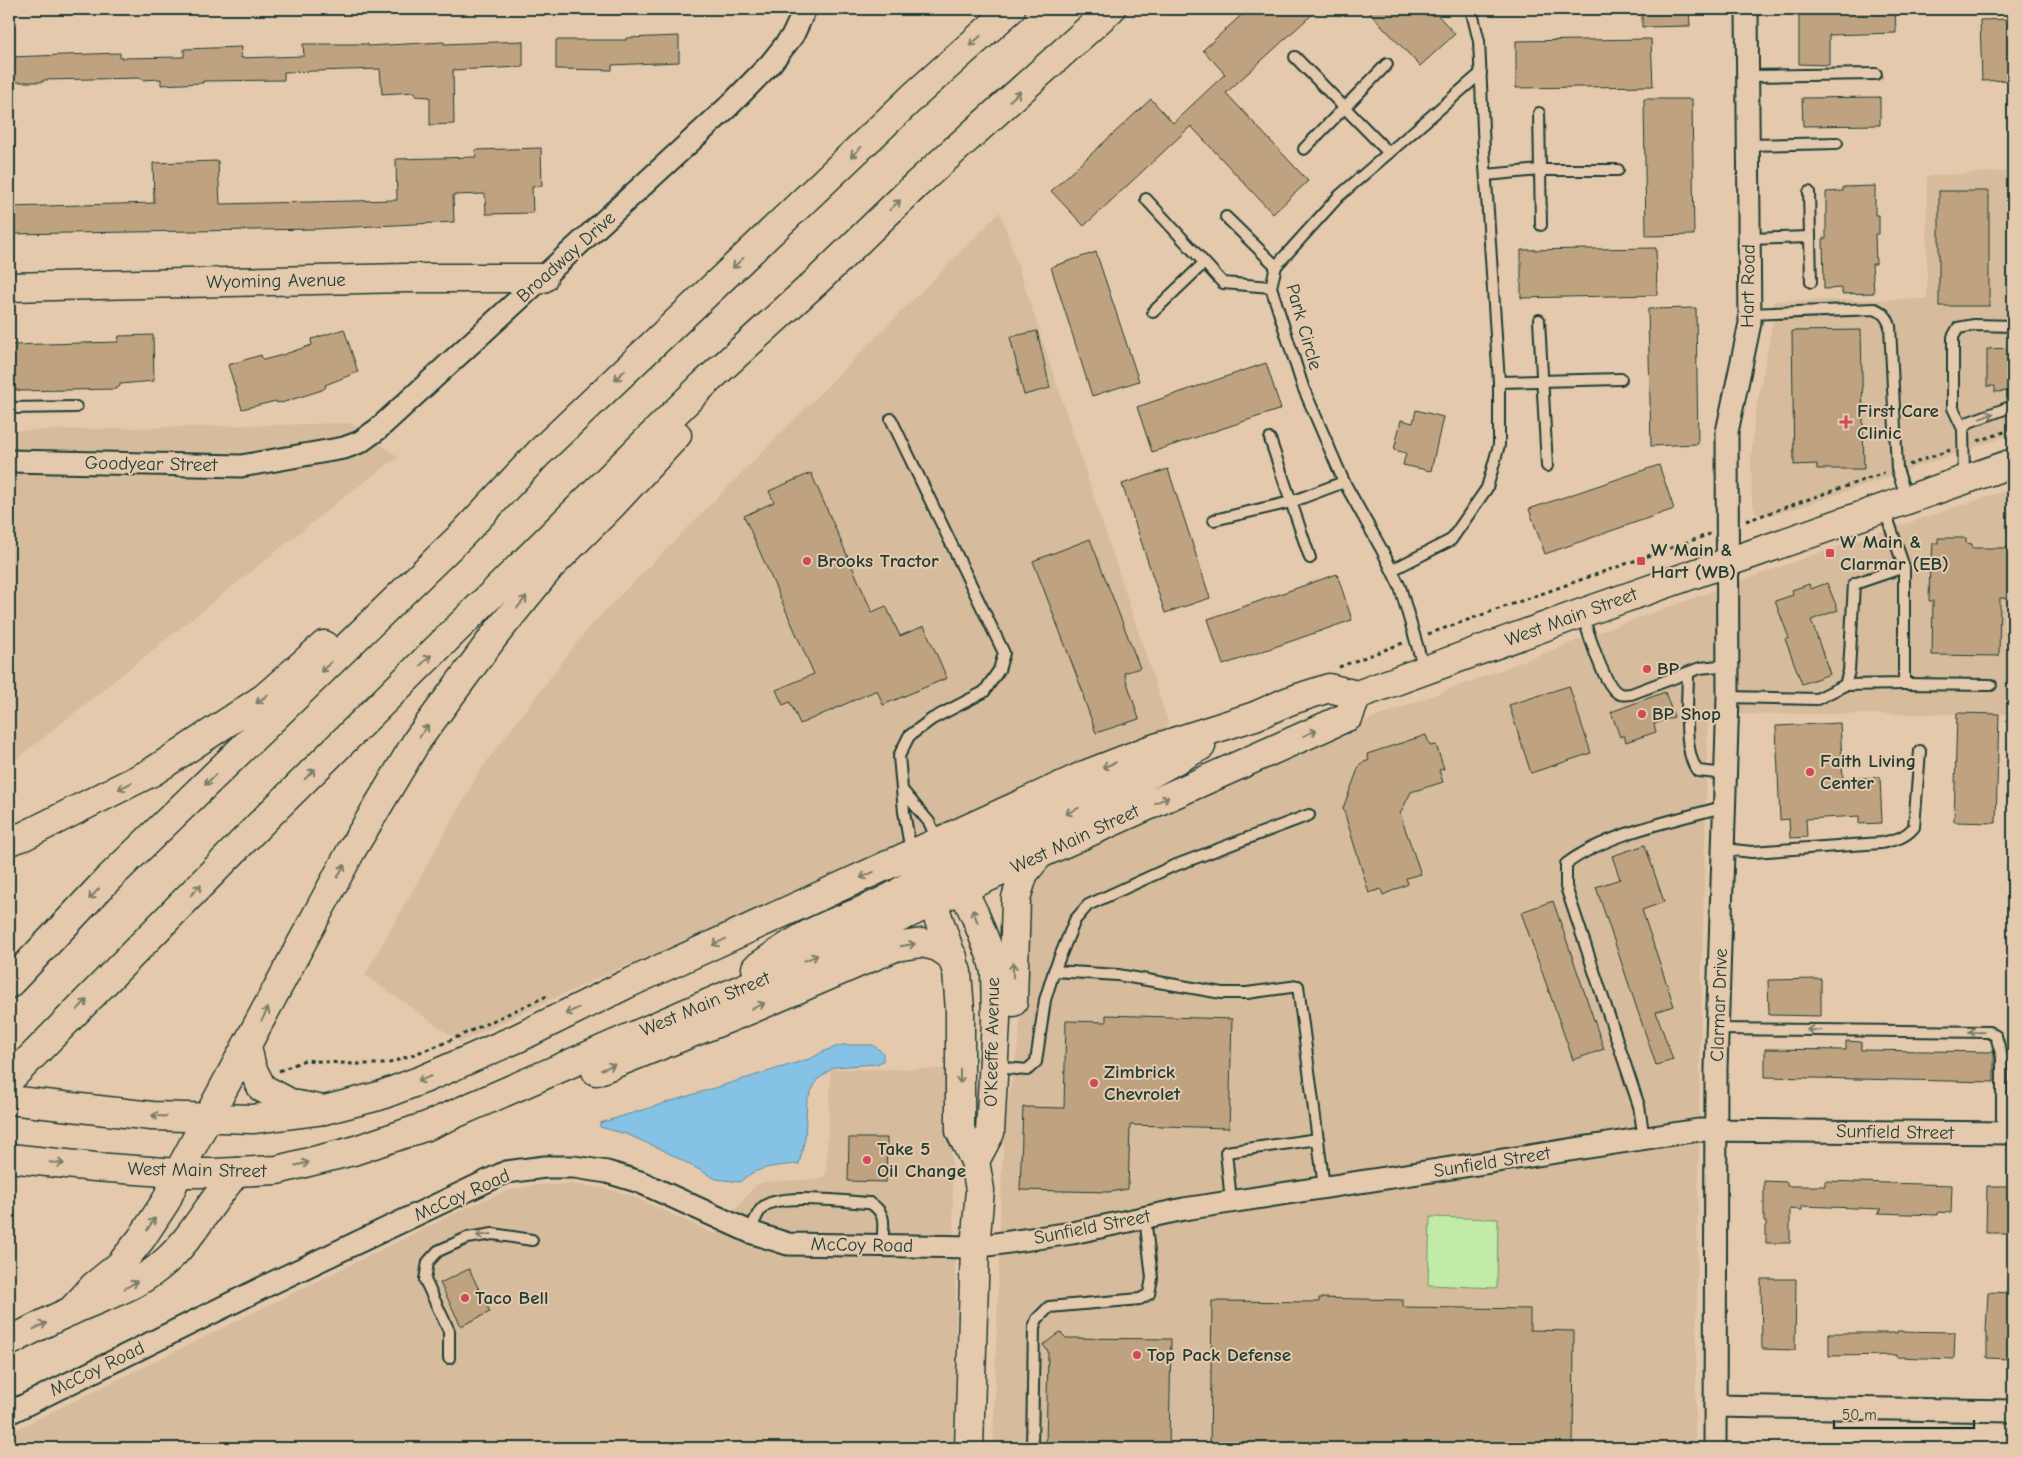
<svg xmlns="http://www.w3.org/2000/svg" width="2022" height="1457" viewBox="0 0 2022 1457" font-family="'Comic Neue',sans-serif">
<rect width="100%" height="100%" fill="#e5c9ac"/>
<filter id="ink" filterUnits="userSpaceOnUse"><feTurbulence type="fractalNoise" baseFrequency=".02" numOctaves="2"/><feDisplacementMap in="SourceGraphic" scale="10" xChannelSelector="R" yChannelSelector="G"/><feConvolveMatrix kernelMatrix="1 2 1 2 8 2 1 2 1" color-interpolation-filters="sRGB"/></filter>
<g filter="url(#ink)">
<!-- built -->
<g fill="#d6bb9d">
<polygon points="2013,171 2013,434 1803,506 1774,515 1759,515 1756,513 1752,501 1751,459 1755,415 1773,321 1773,301 1927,299 1927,176"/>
<polygon points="1000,212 1168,722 1165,733 723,926 609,973 460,1042 365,975 481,769 588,628"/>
<polygon points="351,423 398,457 343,498 9,765 9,431"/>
<polygon points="2013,488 2013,704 2006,707 2007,714 1708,714 1700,1053 1695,1448 993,1448 1002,1163 1009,1097 1019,1038 1025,899 1028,885 1045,866 1350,727 1610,628 1824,551"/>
<polygon points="831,1069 949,1069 956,1308 953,1448 9,1448 9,1433 468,1207 505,1191 535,1185 572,1184 603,1188 630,1195 715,1234 755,1186 763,1182 821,1179 826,1173"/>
</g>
<!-- green -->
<polygon fill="#c1eba7" stroke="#70946e" points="1430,1217 1498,1219 1497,1288 1428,1285"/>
<!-- water -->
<path fill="#85c2e5" stroke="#5c8d9e" d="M842,1045H873L883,1053V1061L877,1064L834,1067L817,1080L807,1100L805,1138L799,1164C777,1166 756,1166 740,1182L716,1179L661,1149L626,1134L600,1127V1123L812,1058L824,1051Z"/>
<!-- building -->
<g fill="#bfa380" stroke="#1f3d34">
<polygon points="1248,9 1318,9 1226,93 1308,181 1273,214 1191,126 1084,226 1051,191 1151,99 1173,123 1225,74 1203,50"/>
<polygon points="1366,9 1432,9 1455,34 1420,66"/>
<polygon points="1642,9 1689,9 1690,26 1642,27"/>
<polygon points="1843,9 1895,9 1896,33 1829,35 1829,65 1799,64 1799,13 1843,12"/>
<polygon points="2012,19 2013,80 1982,81 1980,20"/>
<polygon points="679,36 679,62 612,65 612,70 556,69 556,40 626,40 626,38"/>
<polygon points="1651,39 1653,86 1516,88 1516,41"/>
<polygon points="523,41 523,67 453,70 454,124 430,125 430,97 415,96 415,92 382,94 380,69 284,72 284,80 203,81 203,83 161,85 161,79 142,80 142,78 43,80 43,82 9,82 9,57 120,53 120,58 184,57 184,49 242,47 241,58 304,56 303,44 368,44 368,46 444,42 444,44"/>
<polygon points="1880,97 1880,125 1803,126 1802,98"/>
<polygon points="1644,99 1692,99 1694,235 1646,236"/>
<polygon points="541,148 542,186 532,187 533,213 486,214 485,194 453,195 454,222 316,229 9,234 9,207 154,203 153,163 218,161 220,204 397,200 396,159 476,157 475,150"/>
<polygon points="1875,186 1875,215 1879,215 1879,234 1875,234 1876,264 1872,264 1874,293 1842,294 1842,288 1824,289 1823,238 1826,238 1826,192 1843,191 1843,187"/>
<rect x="1939" y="191" width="50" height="115"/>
<polygon points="1656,248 1657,295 1521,298 1521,250"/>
<polygon points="1096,252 1139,381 1092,396 1051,267"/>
<polygon points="1696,308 1698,444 1651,446 1648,309"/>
<polygon points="344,329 358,372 325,385 326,387 322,390 281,403 280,402 277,403 276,401 242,409 228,365 261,355 263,360 279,356 312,345 311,339 315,338"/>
<polygon points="1861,330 1864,469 1817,469 1817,464 1794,465 1792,331"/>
<polygon points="1037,331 1050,388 1024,395 1010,337"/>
<polygon points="153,335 154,381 120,384 120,386 116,389 19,391 19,390 14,390 14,386 9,387 9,345 118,342 119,336"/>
<polygon points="2013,348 2013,391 1995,392 1995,386 1987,386 1987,349"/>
<polygon points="1266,363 1281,409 1152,452 1137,407"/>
<polygon points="1416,410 1443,417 1431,471 1403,465 1406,453 1394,450 1401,420 1413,423"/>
<polygon points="1659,465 1674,509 1545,554 1529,509"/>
<polygon points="1168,469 1210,598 1165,613 1122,484"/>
<polygon points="811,473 872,612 886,606 900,636 924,626 947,678 883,705 877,690 800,724 790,702 783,705 776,690 814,674 744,516 774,502 769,491"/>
<polygon points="1938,538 1966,538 1966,543 1972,544 1972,548 2013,548 2013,598 2000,598 1999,656 1932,655 1933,601 1929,601 1930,561 1932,561 1933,543 1938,543"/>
<polygon points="1090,539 1140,668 1124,673 1139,719 1096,733 1083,696 1084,695 1033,561"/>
<polygon points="1337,574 1352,620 1223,665 1208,619"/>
<polygon points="1827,583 1838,610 1811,620 1830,674 1802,684 1785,639 1789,638 1775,601 1793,595 1792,590 1809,584 1811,589"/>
<polygon points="1569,686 1591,753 1531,773 1509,705"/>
<polygon points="1665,692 1674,717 1654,724 1656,732 1626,742 1624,735 1620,737 1611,712"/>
<polygon points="1957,713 1999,714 1996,823 1954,822"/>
<polygon points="1840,723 1843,779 1880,777 1882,823 1859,824 1859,816 1806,819 1807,837 1790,838 1789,819 1780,820 1776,726"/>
<polygon points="1426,735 1430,746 1436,745 1444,769 1439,770 1443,782 1411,792 1400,814 1421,874 1406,878 1408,884 1383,895 1381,889 1369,893 1343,808 1360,764 1369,760 1367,754"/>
<polygon points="1645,845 1664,902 1642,910 1674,1006 1656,1012 1673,1060 1656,1065 1596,887 1620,879 1612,856"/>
<polygon points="1553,901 1604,1049 1573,1060 1521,912"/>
<polygon points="1821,979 1821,1016 1769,1015 1768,980"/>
<polygon points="1106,1015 1232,1019 1229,1128 1130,1125 1128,1189 1109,1192 1020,1190 1023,1107 1064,1108 1066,1021 1106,1022"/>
<polygon points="1846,1041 1861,1042 1861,1050 1994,1052 1994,1082 1765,1077 1765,1049 1846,1050"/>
<polygon points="849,1138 887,1138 886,1182 848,1181"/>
<polygon points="1764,1181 1787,1182 1787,1186 1825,1186 1825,1181 1952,1185 1951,1213 1938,1212 1938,1215 1878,1213 1882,1209 1802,1206 1802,1210 1790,1209 1790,1243 1766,1243 1766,1222 1764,1222"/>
<polygon points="1987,1186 2013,1186 2013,1233 1986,1233"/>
<polygon points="469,1269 490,1312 461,1326 440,1283"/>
<polygon points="1761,1279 1796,1279 1795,1350 1762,1349"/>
<polygon points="1988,1292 2012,1293 2011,1359 1987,1358 1987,1332 1986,1332"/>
<polygon points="1319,1298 1403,1300 1403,1307 1530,1309 1530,1330 1574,1331 1573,1448 1210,1448 1212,1301 1319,1302"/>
<polygon points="1897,1331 1955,1332 1954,1359 1896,1357 1897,1355 1829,1356 1829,1333 1897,1333"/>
<polygon points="1060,1332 1066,1338 1171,1339 1169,1448 1046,1448 1048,1351 1043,1345"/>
</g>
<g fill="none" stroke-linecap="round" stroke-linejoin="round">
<defs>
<g id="lane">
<polyline points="1295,57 1389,153"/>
<polyline points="1747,76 1876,74"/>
<polyline points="1539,113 1541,225"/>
<polyline points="1748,145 1837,143"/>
<polyline points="1304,149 1387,64"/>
<polyline points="1486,175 1540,170 1618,170"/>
<polyline points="1809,192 1811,282"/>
<polyline points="1146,199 1223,283 1271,287"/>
<polyline points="1226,217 1276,266"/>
<polyline points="1749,239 1810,237"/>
<polyline points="1153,312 1204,263"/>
<path d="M1750,314L1875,309C1884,313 1887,317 1890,326L1897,469L1907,499"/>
<polyline points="1539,320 1547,466"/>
<polyline points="1499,382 1621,379"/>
<polyline points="9,408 76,407"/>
<polyline points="891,419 1004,653 999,670 984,692 932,719 909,736 899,756 904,812 911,852"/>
<polyline points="1963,429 1969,422 2013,406"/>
<polyline points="1270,439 1310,558"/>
<polyline points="1964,477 1963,429 1953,408 1953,337 1958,328 1974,325 2013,326"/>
<polyline points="1214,520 1291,502 1344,482"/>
<polyline points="1392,570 1451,540 1487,488 1499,445 1499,382 1484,150 1479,41 1471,9"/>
<path d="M1582,614C1588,630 1604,689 1620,694C1623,695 1628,694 1631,694L1700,668L1729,665"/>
<polyline points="1424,669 1400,587 1383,552 1344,482 1303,387 1271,287 1276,266 1339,196 1481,73"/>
<path d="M1688,673C1688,698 1682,753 1698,771L1727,774"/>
<polyline points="1904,684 1991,685"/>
<polyline points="1845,685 1904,684 1904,567"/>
<polyline points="1728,697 1817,699 1845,685 1849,671 1854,584 1904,567 1884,508"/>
<polyline points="903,791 929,822 938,841"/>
<path d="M1724,849L1752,852L1881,843C1895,840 1905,838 1914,827L1920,751"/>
<polyline points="1054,971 1118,975 1222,993 1247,993 1298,986 1324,1187"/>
<polyline points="1717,1029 1989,1032 1996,1036 2002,1057 2002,1133"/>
<polyline points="996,1067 1027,1070 1036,1062 1045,1000 1054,971 1075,920 1088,905 1171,867 1309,815"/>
<path d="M1644,1139L1639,1106L1566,887V864C1607,833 1676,820 1726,806"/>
<polyline points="1231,1201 1226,1152 1318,1139"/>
<path d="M750,1232C753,1225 757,1213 762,1208C777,1192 847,1202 870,1203C888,1214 883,1226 882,1246"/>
<polyline points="449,1358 449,1331 425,1280 428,1262 438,1251 467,1238 493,1234 532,1240"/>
<polyline points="1032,1448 1034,1327 1037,1319 1049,1307 1140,1299 1149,1294 1152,1278 1145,1217"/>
</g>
<g id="street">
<polyline points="9,461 241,466 344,448 360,442 378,429 729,106 771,63 793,35 805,9"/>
<polyline points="1715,1406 2013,1411"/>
<polyline points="9,1413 272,1283 506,1172 545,1167 574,1167 607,1172 640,1182 750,1232 788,1244 975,1247 1072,1233 1184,1209 1699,1130 2013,1133"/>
<polyline points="1715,1448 1716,1069 1728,697 1727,432 1750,323 1747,9"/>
</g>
<g id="secondary">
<polyline points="9,287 406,278 543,278"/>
<polyline points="911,855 933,903 957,972 960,1010 960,1131 975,1161 980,1190 975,1247 969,1448"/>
<polyline points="954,872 975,915 991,956 995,972 996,1020 990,1133 975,1161"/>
<path d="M933,903C935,887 938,877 950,866L1143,778L1201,746"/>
<path d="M756,968C773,956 792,943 811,933C848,913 908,901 931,862"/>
<polyline points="1013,1002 1016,898 1024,873 1038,856"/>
<polyline points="596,1071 754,1008 895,947 922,943 938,947 953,957"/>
<polyline points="9,1100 152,1116 253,1119 324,1110 379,1096 424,1079 518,1038 625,985 1087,774 1149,750 1255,716 1289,701 1329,688 1357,695 1582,613 2013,463"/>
<polyline points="9,1158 95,1167 178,1173 213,1173 277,1170 353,1151 427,1126 824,953 946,896 1349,716 1357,695"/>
</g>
<g id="highway">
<polyline points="9,841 24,836 152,772 264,698 324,645"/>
<polyline points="9,984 107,880 462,535 539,453 917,93 1011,9"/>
<polyline points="247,1047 252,1068 262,1088 292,1104 324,1110"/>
<polyline points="9,1080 266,818 704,384 817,281 917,184 1111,9"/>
<polyline points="71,1311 94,1286 120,1265 141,1239 166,1201 178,1173 351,851 418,739 495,635 551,566 613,504 677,435"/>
<path d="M9,1342C29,1331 50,1320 71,1311C103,1296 138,1287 165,1262C193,1238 211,1200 237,1172"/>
</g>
</defs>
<!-- lane casing -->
<use href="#lane" stroke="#1f3d34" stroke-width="14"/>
<!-- street casing -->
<use href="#street" stroke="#1f3d34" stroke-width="25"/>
<!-- secondary casing -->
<use href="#secondary" stroke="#1f3d34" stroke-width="31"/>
<!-- highway casing -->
<use href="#highway" stroke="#1f3d34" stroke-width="31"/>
<!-- path -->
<g stroke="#1f3d34" stroke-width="3" stroke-dasharray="4 4" stroke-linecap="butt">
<polyline points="1978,441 2013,429"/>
<polyline points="1909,465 1950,450"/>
<polyline points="1746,521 1884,473"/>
<polyline points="1428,634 1710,534"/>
<polyline points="1339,667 1403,643"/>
<polyline points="279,1071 305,1060 353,1064 387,1064 442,1044 547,996"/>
</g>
<!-- lane -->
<use href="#lane" stroke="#e5c9ac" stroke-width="10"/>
<!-- street -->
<use href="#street" stroke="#e5c9ac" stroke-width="21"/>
<!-- secondary -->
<use href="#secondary" stroke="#e5c9ac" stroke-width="28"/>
<!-- highway -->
<use href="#highway" stroke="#e5c9ac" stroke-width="28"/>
</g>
<!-- one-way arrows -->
<defs><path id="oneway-shaft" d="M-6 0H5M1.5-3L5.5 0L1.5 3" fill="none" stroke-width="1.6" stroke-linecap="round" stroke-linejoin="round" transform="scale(1.25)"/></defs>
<g stroke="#787c6a">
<use href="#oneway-shaft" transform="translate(975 41) rotate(138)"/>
<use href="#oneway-shaft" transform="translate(1015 96) rotate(-42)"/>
<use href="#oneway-shaft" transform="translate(856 152) rotate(137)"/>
<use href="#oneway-shaft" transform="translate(895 205) rotate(-43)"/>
<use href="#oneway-shaft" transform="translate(738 263) rotate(137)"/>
<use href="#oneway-shaft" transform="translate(620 375) rotate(136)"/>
<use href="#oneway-shaft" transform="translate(1987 416) rotate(-20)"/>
<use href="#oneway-shaft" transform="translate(522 602) rotate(-51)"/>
<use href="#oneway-shaft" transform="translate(426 660) rotate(-45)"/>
<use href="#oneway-shaft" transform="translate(326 667) rotate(136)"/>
<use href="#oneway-shaft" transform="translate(262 699) rotate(144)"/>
<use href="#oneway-shaft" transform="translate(424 731) rotate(-53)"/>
<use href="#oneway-shaft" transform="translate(1310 733) rotate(-24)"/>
<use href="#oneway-shaft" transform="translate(1109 765) rotate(159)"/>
<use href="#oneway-shaft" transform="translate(310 774) rotate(-45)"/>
<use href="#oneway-shaft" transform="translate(210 780) rotate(136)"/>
<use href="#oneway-shaft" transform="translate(125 786) rotate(153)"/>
<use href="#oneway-shaft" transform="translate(1162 800) rotate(-24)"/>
<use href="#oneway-shaft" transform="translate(1072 811) rotate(156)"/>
<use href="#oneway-shaft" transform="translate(341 871) rotate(-62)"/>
<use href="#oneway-shaft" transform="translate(867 875) rotate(156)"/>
<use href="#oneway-shaft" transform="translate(196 890) rotate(-46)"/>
<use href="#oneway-shaft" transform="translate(94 894) rotate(133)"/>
<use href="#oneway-shaft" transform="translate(975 916) rotate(-113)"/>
<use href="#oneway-shaft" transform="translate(719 942) rotate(155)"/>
<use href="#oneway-shaft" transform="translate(908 945) rotate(-9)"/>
<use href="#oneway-shaft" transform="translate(811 958) rotate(-23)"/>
<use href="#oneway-shaft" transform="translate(1013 970) rotate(-89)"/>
<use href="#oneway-shaft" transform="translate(82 1005) rotate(-46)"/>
<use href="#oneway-shaft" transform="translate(758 1006) rotate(-23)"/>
<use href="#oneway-shaft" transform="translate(572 1011) rotate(154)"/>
<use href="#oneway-shaft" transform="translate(265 1014) rotate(-62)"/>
<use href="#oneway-shaft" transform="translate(1814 1030) rotate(-179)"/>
<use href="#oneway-shaft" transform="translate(1976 1032) rotate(-179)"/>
<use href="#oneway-shaft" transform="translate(608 1067) rotate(-22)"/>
<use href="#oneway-shaft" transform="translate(960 1076) rotate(90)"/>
<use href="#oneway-shaft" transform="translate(424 1079) rotate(158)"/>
<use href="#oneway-shaft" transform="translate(159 1116) rotate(-177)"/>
<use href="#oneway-shaft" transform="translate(57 1163) rotate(6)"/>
<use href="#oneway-shaft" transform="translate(302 1164) rotate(-14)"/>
<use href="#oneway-shaft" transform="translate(151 1224) rotate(-57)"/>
<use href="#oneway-shaft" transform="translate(484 1235) rotate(172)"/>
<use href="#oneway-shaft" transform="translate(131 1285) rotate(-30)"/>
<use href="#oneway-shaft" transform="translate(40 1326) rotate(-26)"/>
</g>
</g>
<!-- markers -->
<g fill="#d1495b" stroke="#e5c9ac" stroke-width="2">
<path d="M1843.5 414.5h5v5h5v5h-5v5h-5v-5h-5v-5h5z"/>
<rect x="1825" y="548" width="10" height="10" rx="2.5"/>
<circle cx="807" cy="561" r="5"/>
<rect x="1636" y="556" width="10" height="10" rx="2.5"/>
<circle cx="1647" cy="669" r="5"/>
<circle cx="1642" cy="714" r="5"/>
<circle cx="1810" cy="772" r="5"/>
<circle cx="1094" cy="1083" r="5"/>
<circle cx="867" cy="1160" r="5"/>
<circle cx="465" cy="1298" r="5"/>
<circle cx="1137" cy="1355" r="5"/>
</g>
<g text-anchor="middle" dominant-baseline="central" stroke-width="4" stroke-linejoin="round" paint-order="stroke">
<!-- street labels -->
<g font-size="19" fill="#1f3d34" stroke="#e5c9ac">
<text transform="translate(566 257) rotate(-42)">Broadway Drive</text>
<text transform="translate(276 281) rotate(-1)">Wyoming Avenue</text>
<text transform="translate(1748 286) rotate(-89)">Hart Road</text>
<text transform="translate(1304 327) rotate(74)">Park Circle</text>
<text transform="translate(151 464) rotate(1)">Goodyear Street</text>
<text transform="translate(1571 617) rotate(-20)">West Main Street</text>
<text transform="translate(1075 839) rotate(-25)">West Main Street</text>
<text transform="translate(705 1004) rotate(-23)">West Main Street</text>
<text transform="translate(1719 1005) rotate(-88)">Clarmar Drive</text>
<text transform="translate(992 1042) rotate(-89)">O'Keeffe Avenue</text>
<text transform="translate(1895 1132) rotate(1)">Sunfield Street</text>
<text transform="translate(1492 1162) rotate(-9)">Sunfield Street</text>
<text transform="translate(197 1170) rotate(1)">West Main Street</text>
<text transform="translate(462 1195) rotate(-24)">McCoy Road</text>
<text transform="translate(1092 1227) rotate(-11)">Sunfield Street</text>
<text transform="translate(862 1245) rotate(1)">McCoy Road</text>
<text transform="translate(97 1369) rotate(-26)">McCoy Road</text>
</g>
<!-- poi labels -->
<g font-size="19" font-weight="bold" fill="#1f3d34" stroke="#e5c9ac" text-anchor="start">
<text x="1857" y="411">First Care<tspan x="1857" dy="22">Clinic</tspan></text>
<text x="1840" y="542">W Main &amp;<tspan x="1840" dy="22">Clarmar (EB)</tspan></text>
<text x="1651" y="550">W Main &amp;<tspan x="1651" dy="22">Hart (WB)</tspan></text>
<text x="817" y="561">Brooks Tractor</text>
<text x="1657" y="669">BP</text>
<text x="1652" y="714">BP Shop</text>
<text x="1820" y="761">Faith Living<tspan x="1820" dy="22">Center</tspan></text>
<text x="1104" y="1072">Zimbrick<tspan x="1104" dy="22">Chevrolet</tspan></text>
<text x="877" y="1149">Take 5<tspan x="877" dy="22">Oil Change</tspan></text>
<text x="475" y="1298">Taco Bell</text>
<text x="1147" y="1355">Top Pack Defense</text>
</g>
</g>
<!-- margin -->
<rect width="2022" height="1457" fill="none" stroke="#e5c9ac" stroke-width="30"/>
<rect x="15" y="15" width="1992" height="1427" fill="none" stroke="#1f3d34" stroke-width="2" filter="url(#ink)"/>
<!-- scale -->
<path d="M1834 1420v8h140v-8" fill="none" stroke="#1f3d34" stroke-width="2.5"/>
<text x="1842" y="1420" font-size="15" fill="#1f3d34" stroke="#e5c9ac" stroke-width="4" paint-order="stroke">50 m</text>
</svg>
